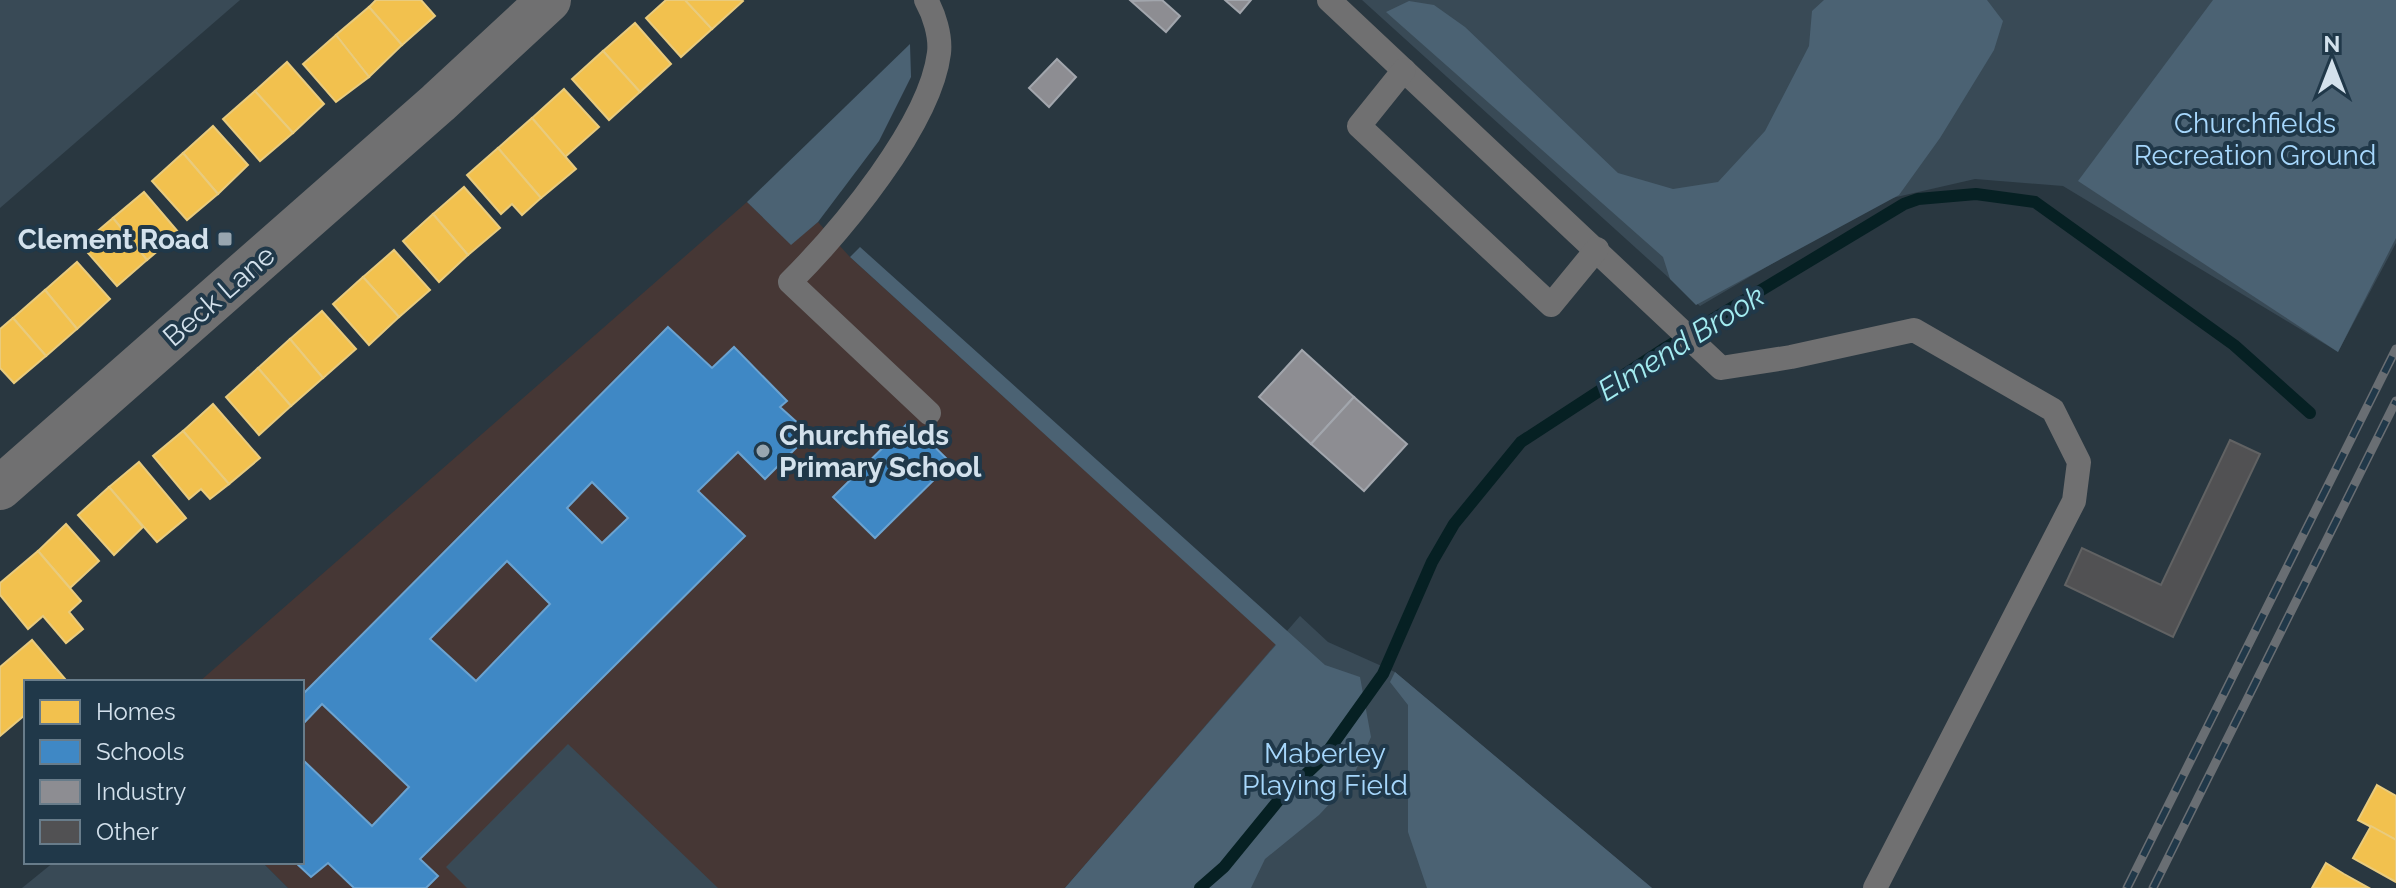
<svg xmlns="http://www.w3.org/2000/svg" width="2396" height="888" viewBox="0 0 2396 888" font-family="Raleway,sans-serif">
<rect width="100%" height="100%" fill="#293740"/>
<!-- education -->
<polygon fill="#463735" points="747,202 791,244 818,222 850,257 1277,645 1065,888 288,888 262,862 302,862 302,682 199,682"/>
<!-- green -->
<g fill="#394a56">
<polygon points="0,0 240,0 0,208"/>
<polygon points="1362,0 2396,0 2396,243 2338,352 2063,186 1975,179 1879,201 1700,306"/>
<polygon points="1300,616 1328,642 1395,672 1652,888 1065,888"/>
<polygon points="568,744 718,888 467,888 446,867"/>
<polygon points="54,862 262,862 288,888 22,888"/>
</g>
<!-- forest -->
<g fill="#4b6273">
<polygon points="1824,0 1987,0 2003,21 1994,50 1940,138 1899,195 1696,305 1670,279 1663,257 1386,12 1409,1 1434,5 1465,27 1618,173 1673,189 1718,182 1765,131 1809,46 1812,11"/>
<polygon points="2213,0 2396,0 2396,238 2338,352 2078,181"/>
<polygon points="910,44 911,77 879,141 818,222 791,245 747,202"/>
<polygon points="860,247 1325,665 1360,677 1371,737 1351,781 1319,815 1265,859 1251,888 1065,888 1276,645 850,257"/>
<polygon points="1395,672 1652,888 1427,888 1408,832 1408,705 1390,682"/>
</g>
<!-- homes -->
<g fill="#f2c14e" stroke="#e9cb7d" stroke-width="2">
<polygon points="376,0 421,0 435,16 402,45 369,7"/>
<polygon points="666,0 685,0 712,29 681,57 646,18"/>
<polygon points="685,0 742,0 743,1 712,29"/>
<polygon points="369,7 402,45 369,77 336,35"/>
<polygon points="635,23 671,64 640,92 603,51"/>
<polygon points="336,35 369,77 336,102 303,64"/>
<polygon points="603,51 640,92 609,120 572,79"/>
<polygon points="287,62 324,104 293,133 255,91"/>
<polygon points="564,89 599,127 565,157 532,118"/>
<polygon points="255,91 293,133 260,161 223,119"/>
<polygon points="532,118 576,169 541,198 498,148"/>
<polygon points="213,126 248,165 218,194 183,153"/>
<polygon points="498,148 541,198 522,215 512,204 501,214 467,175"/>
<polygon points="183,153 218,194 187,220 152,181"/>
<polygon points="464,187 500,228 468,255 433,214"/>
<polygon points="144,192 179,233 147,260 113,218"/>
<polygon points="433,214 468,255 439,282 403,241"/>
<polygon points="113,218 147,260 117,286 81,245"/>
<polygon points="394,250 430,290 399,317 363,277"/>
<polygon points="77,262 110,299 77,329 45,290"/>
<polygon points="363,277 399,317 369,345 333,304"/>
<polygon points="45,290 77,329 46,356 13,318"/>
<polygon points="322,311 356,349 323,378 290,339"/>
<polygon points="13,318 46,356 14,383 0,368 0,329"/>
<polygon points="290,339 323,378 291,406 258,368"/>
<polygon points="258,368 291,406 259,435 226,397"/>
<polygon points="213,404 260,458 229,484 183,431"/>
<polygon points="183,431 229,484 210,499 201,489 189,499 153,456"/>
<polygon points="139,462 186,518 157,542 109,487"/>
<polygon points="109,487 143,527 114,555 78,515"/>
<polygon points="66,524 99,561 70,588 38,551"/>
<polygon points="38,551 81,601 69,612 83,629 66,643 43,616 28,629 0,595 0,583"/>
<polygon points="32,640 66,680 26,682 26,714 0,736 0,667"/>
<polygon points="2377,785 2396,796 2396,840 2358,820"/>
<polygon points="2371,826 2396,840 2396,882 2353,858"/>
<polygon points="2326,863 2344,874 2369,888 2312,888"/>
</g>
<!-- schools -->
<g fill="#3f88c5" stroke="#6ba3d1" stroke-width="2" fill-rule="evenodd">
<path d="M668,327L712,368L734,347L787,401L780,407L810,434L765,479L738,452L698,491L745,536L420,859L438,876L426,888H354L328,863L311,877L295,862H302V759L372,826L409,787L322,704L302,725V695ZM592,482L628,518L602,543L567,508ZM507,561L550,604L476,681L430,639Z"/>
<polygon points="909,422 951,463 875,538 833,497"/>
</g>
<!-- industry -->
<g fill="#8d8d92" stroke="#a2a6ad" stroke-width="2">
<polygon points="1162,0 1180,16 1166,32 1131,1"/>
<polygon points="1225,0 1251,0 1240,13"/>
<polygon points="1057,59 1076,77 1049,107 1029,88"/>
<polygon points="1302,350 1354,397 1311,444 1259,397"/>
<polygon points="1354,397 1407,444 1364,491 1311,444"/>
</g>
<g fill="none" stroke-linecap="round" stroke-linejoin="round">
<!-- stream -->
<polyline stroke="#062023" stroke-width="12" points="1200,888 1224,867 1278,801 1323,758 1383,674 1432,562 1454,524 1521,442 1662,350 1904,204 1918,199 1976,194 2035,202 2234,345 2310,413"/>
</g>
<!-- building -->
<polygon fill="#515153" stroke="#616263" stroke-width="2" points="2230,440 2260,454 2173,637 2065,585 2082,548 2161,585"/>
<g fill="none" stroke-linecap="round" stroke-linejoin="round">
<!-- lane -->
<g stroke="#707071" stroke-width="24">
<path d="M926,0C934,14 941,36 939,53C930,125 841,231 790,282L929,413"/>
<polyline points="1329,0 1721,368 1791,357 1914,330 2053,410 2079,462 2074,501 1875,888"/>
<polyline points="1404,70 1359,126 1551,305 1597,249"/>
</g>
<!-- street -->
<polyline stroke="#707071" stroke-width="44" points="0,488 438,103 549,0"/>
<defs>
<g id="rail">
<polyline points="2127,888 2396,349"/>
<polyline points="2153,888 2396,401"/>
</g>
</defs>
<!-- rail casing -->
<use href="#rail" stroke="#696e73" stroke-width="9"/>
<!-- rail -->
<use href="#rail" stroke="#203849" stroke-width="6" stroke-dasharray="18" stroke-linecap="butt"/>
</g>
<!-- markers -->
<g fill="#98a6b0" stroke="#203849" stroke-width="3">
<rect x="217" y="231" width="16" height="16" rx="4"/>
<circle cx="763" cy="451" r="8"/>
</g>
<g text-anchor="middle" dominant-baseline="central" stroke-width="8" stroke-linejoin="round" paint-order="stroke">
<!-- park labels -->
<g font-size="28" fill="#a6d7fc" stroke="#203849">
<text x="2255" y="123">Churchfields<tspan x="2255" dy="32">Recreation Ground</tspan></text>
<text x="1325" y="753">Maberley<tspan x="1325" dy="32">Playing Field</tspan></text>
</g>
<!-- poi labels -->
<g font-size="28" font-weight="bold" fill="#d3e1ec" stroke="#203849" text-anchor="end">
<text x="209" y="239">Clement Road</text>
<text x="779" y="435" text-anchor="start">Churchfields<tspan x="779" dy="32">Primary School</tspan></text>
</g>
<!-- street labels -->
<g font-size="28" fill="#d3e1ec" stroke="#203849">
<text transform="translate(219 296) rotate(-41)">Beck Lane</text>
</g>
<!-- water labels -->
<g font-size="30" font-style="italic" fill="#a3ecf1" stroke="#203849">
<text transform="translate(1681 343) rotate(-32)">Elmend Brook</text>
</g>
</g>
<!-- legend -->
<rect x="24" y="680" width="280" height="184" fill="#203849" stroke="#687c8a" stroke-width="2"/>
<rect x="40" y="700" width="40" height="24" fill="#f2c14e" stroke="#687c8a" stroke-width="2"/>
<text x="96" y="720" font-size="24" fill="#d3e1ec">Homes</text>
<rect x="40" y="740" width="40" height="24" fill="#3f88c5" stroke="#687c8a" stroke-width="2"/>
<text x="96" y="760" font-size="24" fill="#d3e1ec">Schools</text>
<rect x="40" y="780" width="40" height="24" fill="#8d8d92" stroke="#687c8a" stroke-width="2"/>
<text x="96" y="800" font-size="24" fill="#d3e1ec">Industry</text>
<rect x="40" y="820" width="40" height="24" fill="#515153" stroke="#687c8a" stroke-width="2"/>
<text x="96" y="840" font-size="24" fill="#d3e1ec">Other</text>
<!-- north arrow -->
<g transform="translate(2332 64)" stroke="#203849" stroke-width="6" paint-order="stroke">
<path d="M0-6L14 30L0 20L-14 30Z" fill="#d3e1ec"/>
<text y="-12" font-size="22" font-weight="bold" text-anchor="middle" fill="#d3e1ec">N</text>
</g>
</svg>
